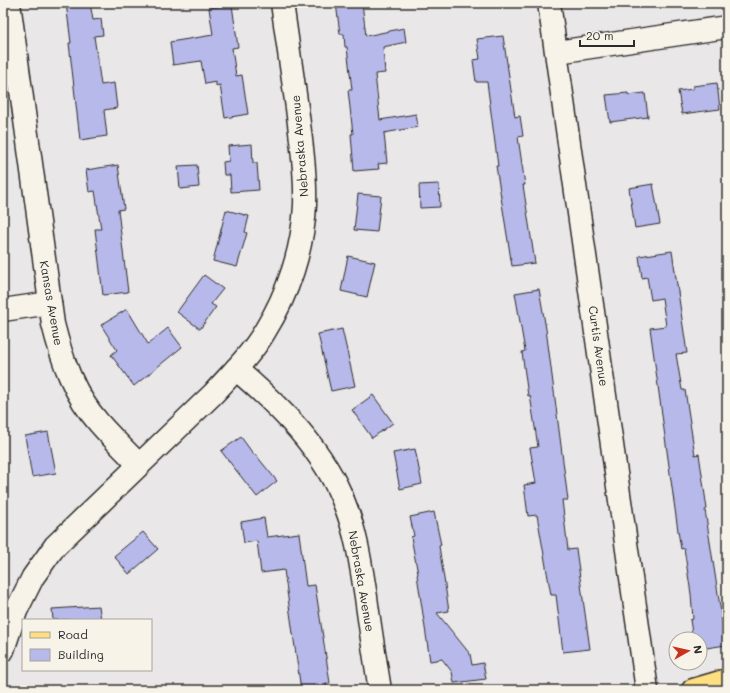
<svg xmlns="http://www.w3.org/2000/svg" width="730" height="693" viewBox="0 0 730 693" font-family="Mali,sans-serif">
<rect width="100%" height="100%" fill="#eae7e9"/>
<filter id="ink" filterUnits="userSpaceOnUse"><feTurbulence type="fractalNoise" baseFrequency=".025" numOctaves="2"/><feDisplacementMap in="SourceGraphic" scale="8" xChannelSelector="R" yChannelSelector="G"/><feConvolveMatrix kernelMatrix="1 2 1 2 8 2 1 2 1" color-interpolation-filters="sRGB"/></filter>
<g filter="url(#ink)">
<!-- building -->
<g fill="#b7b9eb" stroke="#2b2b2b">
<polygon points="66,3 90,3 93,20 101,19 103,35 94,36 101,85 114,83 117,108 104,110 107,136 80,140 69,43 71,43"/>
<polygon points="336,3 362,3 366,36 404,28 406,42 383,47 385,73 375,74 380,120 416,114 418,127 384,133 387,163 378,164 379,169 354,171 351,134 353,134 348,90 352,90 347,47 345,47 344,34 340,34"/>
<polygon points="232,5 238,47 232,48 236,76 242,75 248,114 225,118 220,85 216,86 216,82 205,84 201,61 173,65 170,42 213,35 209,8"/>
<polygon points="503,36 515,117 520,116 523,136 518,137 525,185 523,185 535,263 512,266 496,166 498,166 487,82 476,82 473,60 480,59 477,39"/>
<polygon points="717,83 720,109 682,114 678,91 693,89 693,86"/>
<polygon points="628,93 628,95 645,93 648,117 610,122 606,95"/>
<polygon points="252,144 253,163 257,163 259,190 231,192 230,175 224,175 223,162 229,161 228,146"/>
<polygon points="118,165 124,209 118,210 128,292 103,295 95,229 101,229 95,191 89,192 86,170"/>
<polygon points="197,165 199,187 180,189 178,166"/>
<polygon points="439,184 440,207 420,208 419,185"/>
<polygon points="653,184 660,224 635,228 629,188"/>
<polygon points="358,194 381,196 377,232 354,230"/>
<polygon points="226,210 249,216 245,232 247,233 237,267 213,261"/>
<polygon points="672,251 687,353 676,354 682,390 685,390 695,455 699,454 707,509 705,510 726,645 700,649 700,639 693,639 690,620 693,619 691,594 684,548 681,549 678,531 650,328 666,326 662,298 651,300 647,277 642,278 639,256"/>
<polygon points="348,256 375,262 367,297 341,291"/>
<polygon points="204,275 223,289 211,304 216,307 200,329 177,312"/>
<polygon points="539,289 546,329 568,500 562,500 568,550 576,549 590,649 563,652 556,595 551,595 537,515 528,516 524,485 536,483 530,448 538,447 530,395 528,396 522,352 525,351 515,293"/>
<polygon points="127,309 148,344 168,328 182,347 134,386 111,355 117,350 101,325"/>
<polygon points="342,329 355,386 331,391 318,334"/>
<polygon points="373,395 393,423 372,438 352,410"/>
<polygon points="48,432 56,473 32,477 25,436"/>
<polygon points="241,437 254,455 255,454 277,481 257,497 221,451"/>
<polygon points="415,449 422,484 400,489 393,453"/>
<polygon points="434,512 441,545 439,546 449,611 437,613 470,654 472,665 483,663 486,679 454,683 452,672 442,659 430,661 417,575 418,574 411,537 414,536 410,517"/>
<polygon points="264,518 267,537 299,533 306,586 315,585 330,683 326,684 327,690 301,690 284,570 261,573 257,541 244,543 241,522"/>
<polygon points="143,532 158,549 129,574 114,556"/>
<polygon points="99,606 101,620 53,620 52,609"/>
</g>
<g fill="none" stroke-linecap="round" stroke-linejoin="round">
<defs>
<g id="minor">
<path d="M9,3L53,324C62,360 74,395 99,423C112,438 126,451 139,465"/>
<polyline points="549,3 647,690"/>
<polyline points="557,52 727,27"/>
<polyline points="3,310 50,303"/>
<path d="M236,369C280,407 324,449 345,505C357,535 361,566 366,597C370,628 375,659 380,690"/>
<path d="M3,650L16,611L33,577L55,546L213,394C231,374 251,355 265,331C288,294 303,249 305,205C306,173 301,140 297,108C292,73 287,38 282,3"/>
</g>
<polyline id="major" points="693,690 727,680"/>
</defs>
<!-- minor casing -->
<use href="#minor" stroke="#2b2b2b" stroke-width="25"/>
<!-- major casing -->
<use href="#major" stroke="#2b2b2b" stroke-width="25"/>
<!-- minor -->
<use href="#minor" stroke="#f7f3e8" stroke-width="22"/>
<!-- major -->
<use href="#major" stroke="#ffdf80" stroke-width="22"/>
</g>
</g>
<g text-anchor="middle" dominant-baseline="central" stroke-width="3.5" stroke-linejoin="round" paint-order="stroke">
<!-- street labels -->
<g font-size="12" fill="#2b2b2b" stroke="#f7f3e8">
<text transform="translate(299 146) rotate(-95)">Nebraska Avenue</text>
<text transform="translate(52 303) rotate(80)">Kansas Avenue</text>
<text transform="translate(599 346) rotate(82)">Curtis Avenue</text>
<text transform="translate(362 581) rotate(80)">Nebraska Avenue</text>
</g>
</g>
<!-- margin -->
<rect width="730" height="693" fill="none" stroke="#f7f3e8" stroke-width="16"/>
<rect x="8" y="8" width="714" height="677" fill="none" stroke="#2b2b2b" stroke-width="1.5" filter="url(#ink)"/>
<!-- legend -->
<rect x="22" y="619" width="130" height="52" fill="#f7f3e8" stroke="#a5a39c"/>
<rect x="30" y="632" width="20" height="6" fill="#ffdf80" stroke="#a5a39c"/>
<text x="58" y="639" font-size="12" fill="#2b2b2b">Road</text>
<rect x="30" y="649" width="20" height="12" fill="#b7b9eb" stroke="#a5a39c"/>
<text x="58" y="659" font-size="12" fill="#2b2b2b">Building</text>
<!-- north arrow -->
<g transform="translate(688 651) rotate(82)"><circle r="19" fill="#f7f3e8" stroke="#a5a39c"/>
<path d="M0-3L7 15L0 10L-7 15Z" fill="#c8321e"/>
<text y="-6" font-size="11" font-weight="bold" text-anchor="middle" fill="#2b2b2b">N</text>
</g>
<!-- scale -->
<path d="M580 40v6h54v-6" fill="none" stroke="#2b2b2b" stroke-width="2"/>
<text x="586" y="40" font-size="12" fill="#2b2b2b" stroke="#f7f3e8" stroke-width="3" paint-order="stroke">20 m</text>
</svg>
